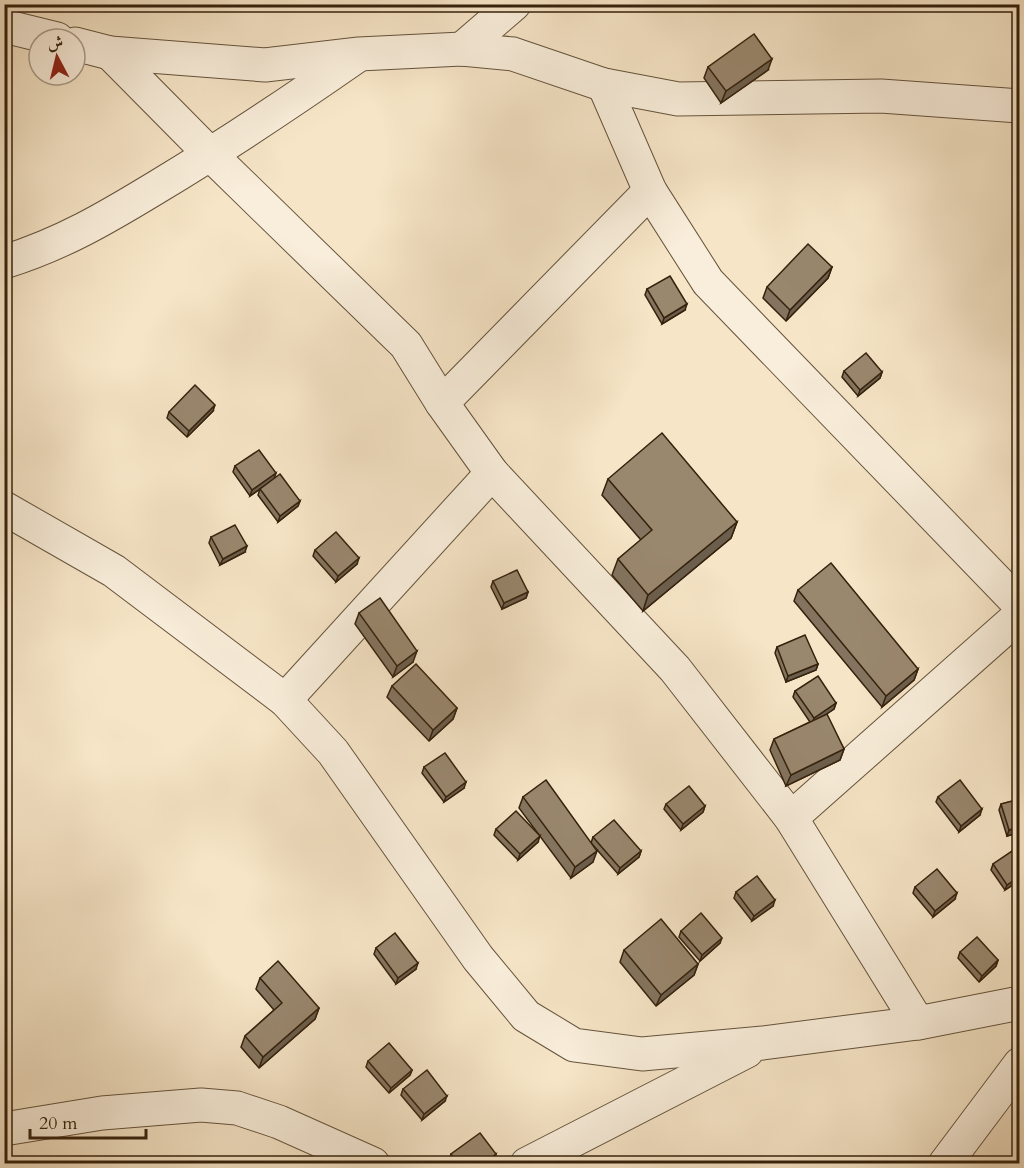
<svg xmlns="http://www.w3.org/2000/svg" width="1024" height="1168" viewBox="0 0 1024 1168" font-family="Cardo,Amiri,serif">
<rect width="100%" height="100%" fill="#f6e5c7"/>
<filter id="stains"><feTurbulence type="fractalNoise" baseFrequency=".00333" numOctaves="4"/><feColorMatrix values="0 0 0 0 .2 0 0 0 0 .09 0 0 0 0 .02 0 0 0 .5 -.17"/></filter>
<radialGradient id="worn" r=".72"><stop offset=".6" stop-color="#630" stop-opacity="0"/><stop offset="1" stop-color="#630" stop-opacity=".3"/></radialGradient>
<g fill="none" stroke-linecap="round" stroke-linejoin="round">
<defs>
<g id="minor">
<polyline points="4,26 57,39"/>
<polyline points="75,44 110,53 265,65 359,54 462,49 513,54 604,85 678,99 881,96 1020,106"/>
<polyline points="462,49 514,4"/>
<polyline points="110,53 211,155 406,345 442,403 492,473 675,669 791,818 918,1023"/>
<polyline points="604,85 650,191 708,282 1020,605"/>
<path d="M4,262C62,244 106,218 157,187C225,146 291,102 357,56"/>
<polyline points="442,403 650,191"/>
<polyline points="4,508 114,571 285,700 333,752 478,958 526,1016 574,1045 642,1054 763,1043 918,1023 1020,1003"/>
<polyline points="285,700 492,473"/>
<polyline points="791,818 1020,615"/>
<polyline points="4,1129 102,1113 201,1105 237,1108 279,1122 373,1164"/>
<polyline points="527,1164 747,1051"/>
<polyline points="945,1164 1020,1064"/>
</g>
</defs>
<!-- minor casing -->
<use href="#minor" stroke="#65533c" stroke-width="35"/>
<!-- minor -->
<use href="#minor" stroke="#f9eedb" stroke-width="33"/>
</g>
<!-- wall -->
<g fill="#84745f" stroke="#35220d" stroke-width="1.5">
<polygon points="708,67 768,70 721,103 704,78"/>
<polygon points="832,267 828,278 786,321 763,298 767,287"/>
<polygon points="647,289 685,310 662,324 645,295"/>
<polygon points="844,371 882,372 880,378 858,396 842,377"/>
<polygon points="213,411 187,437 167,418 169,412"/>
<polygon points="235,466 274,478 300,501 298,506 278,522 258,495 260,489 266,485 250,496 233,472"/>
<polygon points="608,479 737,522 731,538 643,611 612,575 618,559 641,540 602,495"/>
<polygon points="211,537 245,552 220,565 209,543"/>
<polygon points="315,550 357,564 336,582 313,556"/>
<polygon points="493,581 528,592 526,598 502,609 491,587"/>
<polygon points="798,590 918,669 914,680 882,707 794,601"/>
<polygon points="359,613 413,662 393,677 355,624"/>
<polygon points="777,647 818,664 816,670 786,682 775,653"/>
<polygon points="392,686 457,708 453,719 429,741 387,697"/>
<polygon points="795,691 836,703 834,709 826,714 844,749 840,760 786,786 770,750 774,739 810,722 793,697"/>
<polygon points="424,767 464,788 444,802 422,773"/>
<polygon points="523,797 591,843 593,837 641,851 639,857 618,874 592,844 593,862 571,878 519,808"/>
<polygon points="938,797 980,815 959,832 936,802"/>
<polygon points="1020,799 1020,832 1007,836 999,810 1001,804"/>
<polygon points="666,804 705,806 703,812 681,830 664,809"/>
<polygon points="496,829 538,842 518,860 494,835"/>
<polygon points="1020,849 1020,880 1005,890 991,870 993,864"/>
<polygon points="915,887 955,899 933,917 913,893"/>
<polygon points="736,892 773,906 752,921 734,898"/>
<polygon points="681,931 720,943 700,961 679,937"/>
<polygon points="376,948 416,969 396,984 374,954"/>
<polygon points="624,950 698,964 694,975 656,1006 620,962"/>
<polygon points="960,952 998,960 996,966 979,982 958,958"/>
<polygon points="260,978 319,1008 315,1019 259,1068 241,1047 245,1036 274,1010 256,989"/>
<polygon points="368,1061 412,1070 410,1075 389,1093 366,1067"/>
<polygon points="403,1089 445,1101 422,1120 401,1095"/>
<polygon points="451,1154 496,1154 494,1160 489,1164 452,1164 449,1160"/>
</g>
<!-- shaded-wall -->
<g fill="#6b5e4d" stroke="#35220d" stroke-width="1.5">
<polygon points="772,59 768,70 721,103 726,91"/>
<polygon points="832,267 828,278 786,321 790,310"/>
<polygon points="687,304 685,310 662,324 664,318"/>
<polygon points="882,372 880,378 858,396 860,390"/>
<polygon points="215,405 213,411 187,437 189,431"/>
<polygon points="276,473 274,479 250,496 252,490"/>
<polygon points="300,501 298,506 278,522 280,516"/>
<polygon points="737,522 731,538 643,611 648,595"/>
<polygon points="247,546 245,552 220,565 223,559"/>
<polygon points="359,558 357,564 336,582 338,576"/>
<polygon points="528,592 526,598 502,609 504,603"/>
<polygon points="417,651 413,662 393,677 397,666"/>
<polygon points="818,664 816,670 786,682 788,676"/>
<polygon points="918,669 914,680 882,707 886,696"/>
<polygon points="836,703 834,709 812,724 814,718"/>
<polygon points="457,708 453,719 429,741 433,730"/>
<polygon points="844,749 840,760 786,786 791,775"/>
<polygon points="466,782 464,788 444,802 446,797"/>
<polygon points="705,806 703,812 681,830 683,824"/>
<polygon points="982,809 980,815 959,832 961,826"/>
<polygon points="1020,827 1020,832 1007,836 1009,830"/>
<polygon points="540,836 538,842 518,860 520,854"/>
<polygon points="597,851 593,862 571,878 575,867"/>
<polygon points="641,851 639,857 618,874 620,868"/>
<polygon points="1020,876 1020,880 1005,890 1007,885"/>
<polygon points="957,893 955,899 933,917 935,911"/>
<polygon points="775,900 773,906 752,921 754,916"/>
<polygon points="722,938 720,943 700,961 702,955"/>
<polygon points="998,960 996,966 979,982 982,976"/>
<polygon points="418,963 416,969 396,984 398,978"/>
<polygon points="698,964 694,975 656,1006 661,995"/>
<polygon points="319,1008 315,1019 259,1068 263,1057"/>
<polygon points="412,1070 410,1075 389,1093 391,1088"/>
<polygon points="447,1096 445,1101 422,1120 424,1114"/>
<polygon points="496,1154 494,1160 489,1164 483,1164"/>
</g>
<!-- building -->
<g fill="#99876e" stroke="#35220d" stroke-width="1.5">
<polygon points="754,34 772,59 726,91 708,67"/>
<polygon points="808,244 832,267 790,310 767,287"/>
<polygon points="670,276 687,304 664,318 647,289"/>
<polygon points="866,353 882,372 860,390 844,371"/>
<polygon points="195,385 215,405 189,431 169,412"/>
<polygon points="662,433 737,522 648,595 618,559 652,530 608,479"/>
<polygon points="259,450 276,473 252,490 235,466"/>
<polygon points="280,474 300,501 280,516 260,489"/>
<polygon points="235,525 247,546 223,559 211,537"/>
<polygon points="336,532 359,558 338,576 315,550"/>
<polygon points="831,563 918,669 886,696 798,590"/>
<polygon points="517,570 528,592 504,603 493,581"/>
<polygon points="380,598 417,651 397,666 359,613"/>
<polygon points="805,635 818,664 788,676 777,647"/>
<polygon points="416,664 457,708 433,730 392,686"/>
<polygon points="818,676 836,703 814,718 795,691"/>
<polygon points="827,714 844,749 791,775 774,739"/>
<polygon points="445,753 466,782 446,797 424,767"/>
<polygon points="546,780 597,851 575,867 523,797"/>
<polygon points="960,780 982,809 961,826 938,797"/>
<polygon points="689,786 705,806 683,824 666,804"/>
<polygon points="1020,799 1020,827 1009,830 1001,804"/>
<polygon points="516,811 540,836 520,854 496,829"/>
<polygon points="614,820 641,851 620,868 593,837"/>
<polygon points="1018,847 1020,849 1020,876 1007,885 993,864"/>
<polygon points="937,869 957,893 935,911 915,887"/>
<polygon points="757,876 775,900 754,916 736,892"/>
<polygon points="701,913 722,938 702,955 681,931"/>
<polygon points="661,919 698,964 661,995 624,950"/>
<polygon points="395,933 418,963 398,978 376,948"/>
<polygon points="977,937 998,960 982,976 960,952"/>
<polygon points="278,961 319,1008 263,1057 245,1036 282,1003 260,978"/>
<polygon points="389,1043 412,1070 391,1088 368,1061"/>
<polygon points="427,1070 447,1096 424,1114 403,1089"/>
<polygon points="480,1133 496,1154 483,1164 458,1164 451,1154"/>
</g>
<!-- margin -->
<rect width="1024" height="1168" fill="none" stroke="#f6e5c7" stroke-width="24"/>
<rect x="6" y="6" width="1012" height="1156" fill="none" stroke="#35220d" stroke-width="3"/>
<rect x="12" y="12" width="1000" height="1144" fill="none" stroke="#35220d" stroke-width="1.5"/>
<!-- north arrow -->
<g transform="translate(57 57) rotate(353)"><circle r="28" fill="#f9eedb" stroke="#ab9c89" stroke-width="1.5"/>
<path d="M0-4.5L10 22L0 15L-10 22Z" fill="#8f2418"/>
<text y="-9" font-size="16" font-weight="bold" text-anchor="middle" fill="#35220d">ش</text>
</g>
<!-- scale -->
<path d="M30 1129v9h116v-9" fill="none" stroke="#35220d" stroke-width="3"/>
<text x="39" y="1129" font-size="18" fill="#35220d" stroke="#f9eedb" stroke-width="4.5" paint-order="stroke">20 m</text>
<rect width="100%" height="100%" filter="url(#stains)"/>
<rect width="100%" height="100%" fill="url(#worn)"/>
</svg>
